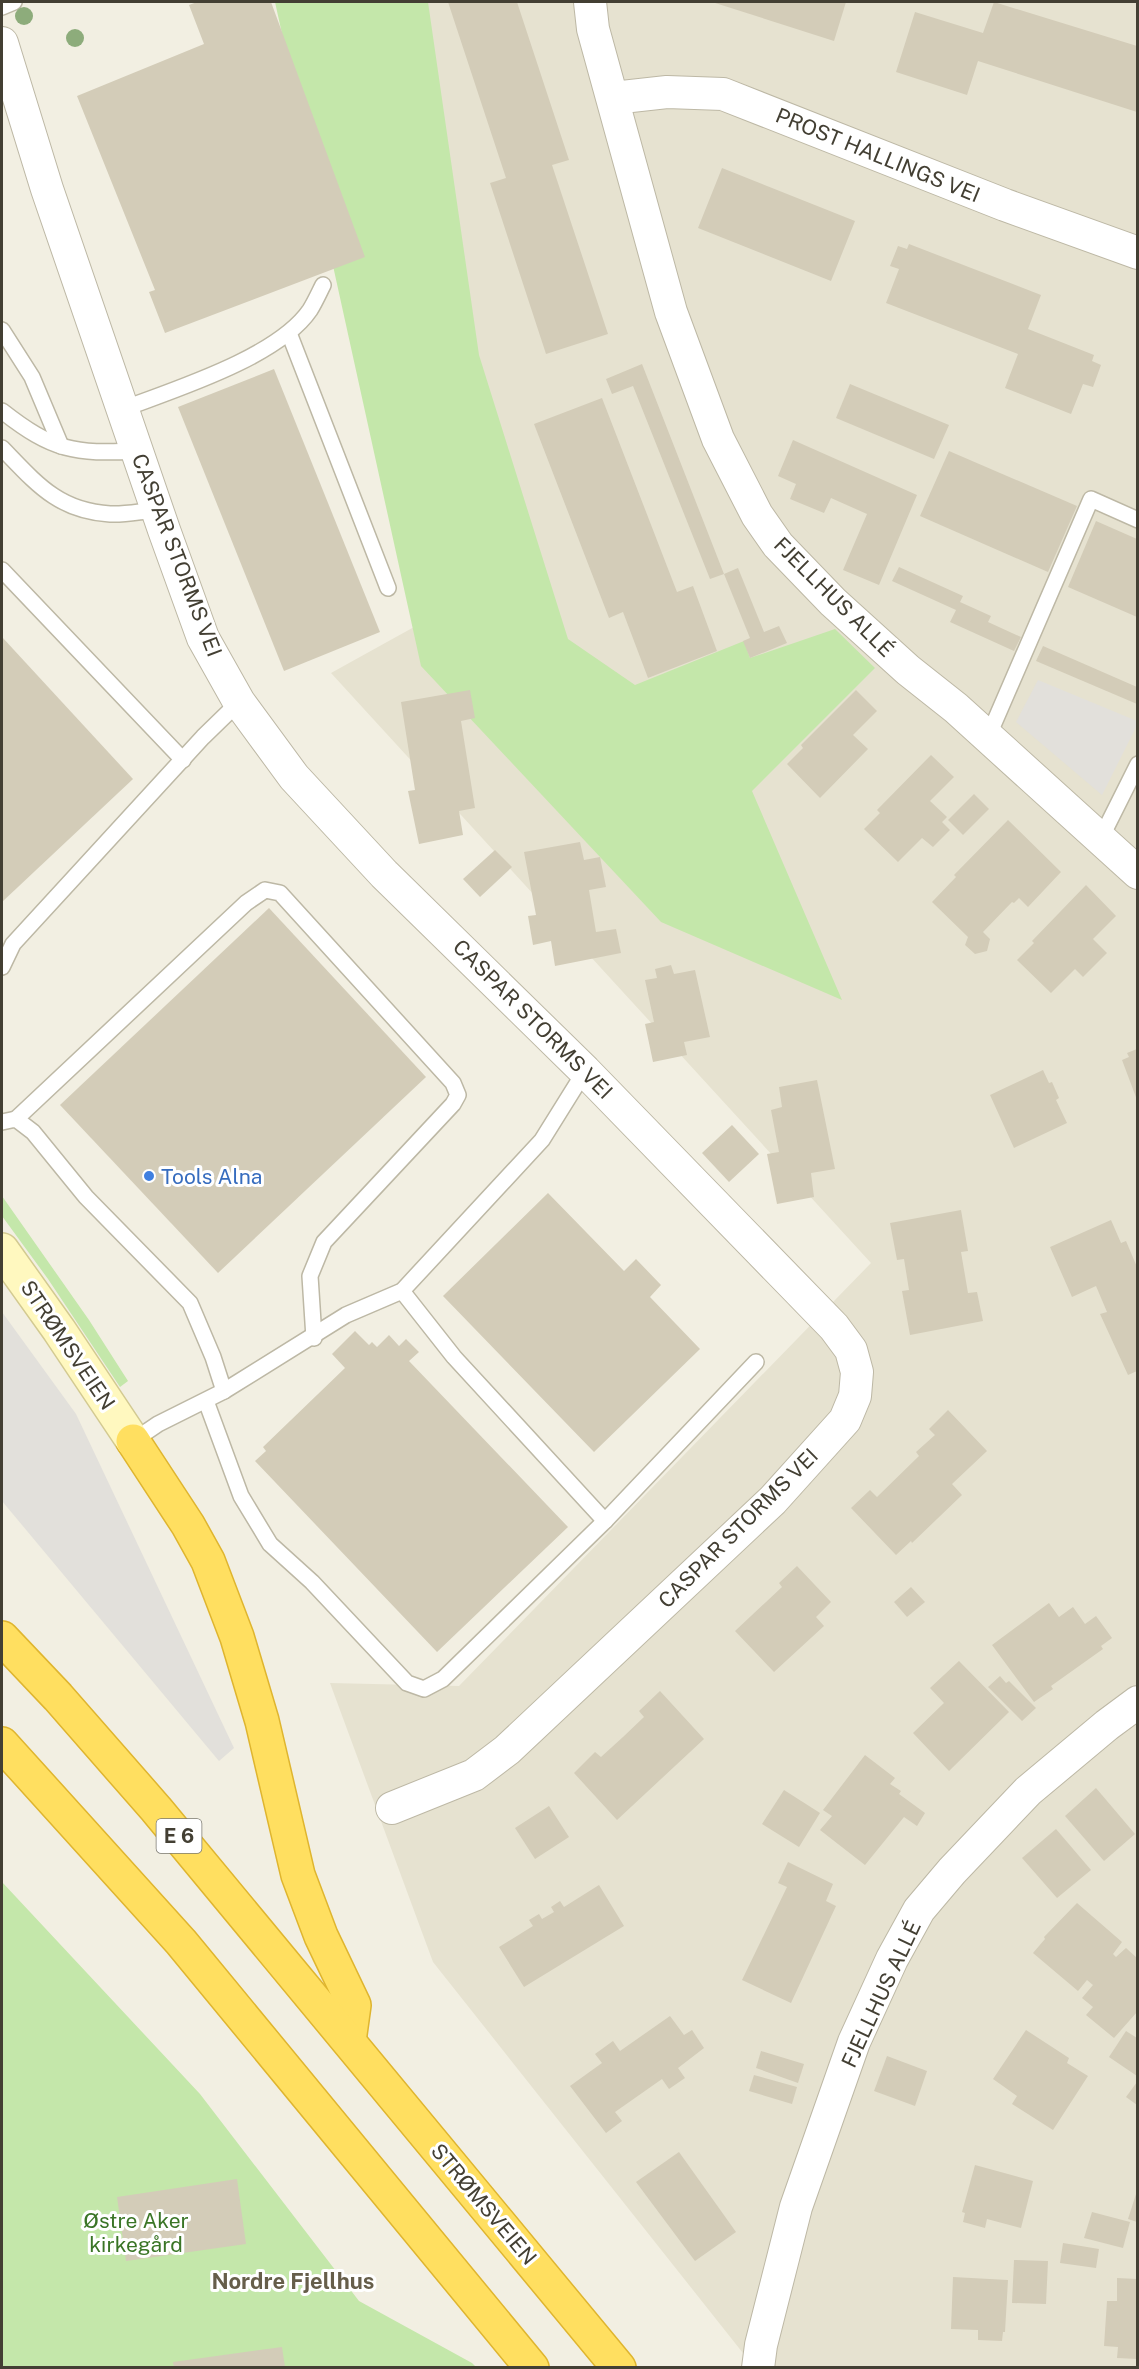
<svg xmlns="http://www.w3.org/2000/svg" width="1139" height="2369" viewBox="0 0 1139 2369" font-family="'Public Sans',sans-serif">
<rect width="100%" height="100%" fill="#f2efe2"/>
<!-- residential -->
<polygon fill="#e6e2d0" points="413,2 1137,2 1137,2367 754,2367 433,1962 330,1683 459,1686 871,1263 331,673 470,596"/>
<!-- green -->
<g fill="#c4e7aa">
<polygon points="275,2 428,2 479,355 568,639 635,685 744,641 750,658 835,629 875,668 752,791 842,1000 661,922 421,666"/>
<polygon points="2,1196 89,1320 128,1381 120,1387 48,1279 2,1216"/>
<polygon points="2,1882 200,2094 359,2301 472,2363 476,2367 2,2367"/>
</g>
<!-- parking -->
<g fill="#e2e0db">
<polygon points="1038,680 1137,721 1137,725 1102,795 1016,722"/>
<polygon points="2,1312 76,1414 234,1748 219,1761 2,1501"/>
</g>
<!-- building -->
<g fill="#d3ccb8">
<polygon points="197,2 271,2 365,257 165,333 149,292 155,290 77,96 204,44 189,5"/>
<polygon points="448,2 517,2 569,160 552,165 608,334 546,354 490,183 506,178"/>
<polygon points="712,2 846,2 834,41"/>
<polygon points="994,2 1137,46 1137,112 978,61 967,95 896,72 915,12 983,33"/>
<polygon points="722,168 855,221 831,281 698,228"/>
<polygon points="909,244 1041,295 1028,329 1094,355 1092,361 1101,365 1093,387 1083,384 1071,414 1005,388 1018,354 886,303 899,269 890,266 898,246 907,249"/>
<polygon points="642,364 724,574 710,579 633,386 612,394 606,379"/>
<polygon points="274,369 380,632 284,671 178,407"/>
<polygon points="850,384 949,425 934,459 836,418"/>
<polygon points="602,398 677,592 693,586 717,651 648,678 623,612 609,618 534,424"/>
<polygon points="793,440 917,495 879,585 843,570 867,514 831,498 824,513 790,499 796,484 778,476"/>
<polygon points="949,451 1077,506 1048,572 920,516"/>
<polygon points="1096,521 1137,539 1137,617 1068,587"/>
<polygon points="899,567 963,596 960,602 991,616 988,622 1021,637 1014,651 950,622 956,610 892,581"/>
<polygon points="738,568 764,632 779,626 787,643 750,658 743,641 750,638 724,574"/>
<polygon points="2,637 133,779 2,902"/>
<polygon points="1043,646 1137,687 1137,704 1036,661"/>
<polygon points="470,690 475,718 461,721 475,808 459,811 463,835 419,844 408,791 415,790 401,702"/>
<polygon points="856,690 877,711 853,735 868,749 820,798 787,764 803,748 801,745"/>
<polygon points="931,755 954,777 930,801 947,817 942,822 950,830 933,847 922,838 898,862 864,829 880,813 877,810"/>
<polygon points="974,794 989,809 963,835 948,820"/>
<polygon points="1008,820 1061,872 1028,907 1019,898 1014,903 1012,902 983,932 990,939 987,951 975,954 965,945 968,937 932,902 956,877 954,875"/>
<polygon points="580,842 584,860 600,857 606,887 589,890 596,932 616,929 621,953 555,966 551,941 533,945 528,916 536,915 524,852"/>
<polygon points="495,850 512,867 480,897 463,879"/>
<polygon points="1086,885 1116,916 1093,939 1107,953 1083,977 1075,969 1051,993 1017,960 1034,943 1032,941"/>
<polygon points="269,908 426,1077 218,1273 60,1105"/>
<polygon points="671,965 674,974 695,970 710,1037 684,1042 687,1055 653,1062 645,1024 654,1022 645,980 657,978 655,969"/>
<polygon points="1137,1049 1137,1100 1122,1060 1129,1057 1127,1053"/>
<polygon points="1043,1070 1049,1083 1052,1082 1059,1098 1056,1100 1067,1123 1014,1148 990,1095"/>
<polygon points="817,1080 835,1169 811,1173 814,1197 777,1204 767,1154 779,1152 771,1110 782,1107 779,1087"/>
<polygon points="732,1125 759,1154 729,1182 702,1153"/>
<polygon points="548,1193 624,1271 636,1259 661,1285 650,1297 700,1349 594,1452 443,1296"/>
<polygon points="961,1210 968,1251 961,1252 968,1293 977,1292 983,1321 910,1335 902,1291 909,1290 904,1259 897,1260 890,1223"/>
<polygon points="1111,1220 1121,1243 1126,1241 1137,1267 1137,1371 1128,1375 1100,1314 1107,1312 1096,1286 1072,1297 1050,1247"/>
<polygon points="355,1331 369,1345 372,1342 377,1347 389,1335 399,1346 406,1339 419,1352 409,1361 568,1527 437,1652 255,1461 266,1451 263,1447 345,1368 332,1354"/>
<polygon points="948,1410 987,1451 952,1484 962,1495 912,1543 911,1541 896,1555 851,1508 870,1490 877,1497 919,1456 916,1452 935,1435 929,1429"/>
<polygon points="797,1566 831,1602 816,1617 824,1626 774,1672 735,1631 782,1587 779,1583"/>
<polygon points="911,1587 925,1602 907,1617 894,1602"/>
<polygon points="1049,1603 1059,1617 1073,1607 1085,1624 1096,1616 1112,1638 1101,1646 1103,1649 1051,1686 1053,1689 1034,1702 992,1645"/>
<polygon points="959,1661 1009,1712 949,1771 913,1733 944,1703 930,1688"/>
<polygon points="1000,1676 1006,1683 1009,1681 1036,1708 1022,1721 988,1687"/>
<polygon points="660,1691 704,1739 617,1820 574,1773 595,1752 601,1757 623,1737 644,1717 639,1711"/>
<polygon points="865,1755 895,1778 890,1784 901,1791 899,1794 925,1813 917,1826 904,1817 865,1865 820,1830 832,1816 823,1810"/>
<polygon points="1096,1788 1135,1834 1104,1861 1065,1816"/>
<polygon points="784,1790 820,1813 799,1847 762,1824"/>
<polygon points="549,1806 569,1837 535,1859 515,1828"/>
<polygon points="1056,1829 1091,1870 1057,1898 1022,1858"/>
<polygon points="788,1862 833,1884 826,1901 836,1906 791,2003 742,1980 787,1887 778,1883"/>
<polygon points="599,1885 624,1926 524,1987 499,1947 533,1926 529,1920 539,1914 542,1919 554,1912 551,1907 560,1901 564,1907"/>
<polygon points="1077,1903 1122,1942 1113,1954 1116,1957 1126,1948 1137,1958 1137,2012 1114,2038 1086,2015 1093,2007 1082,1998 1093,1985 1087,1980 1078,1991 1033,1953 1045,1939 1044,1937"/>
<polygon points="670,2016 684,2035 692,2030 704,2048 678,2068 685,2078 669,2089 662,2079 615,2112 622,2121 606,2133 570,2086 602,2063 595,2054 613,2041 620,2051"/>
<polygon points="1026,2030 1069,2058 1067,2063 1088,2076 1053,2130 1012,2104 1017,2096 993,2079"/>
<polygon points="1126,2031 1137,2038 1137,2076 1109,2057"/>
<polygon points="761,2051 804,2064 798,2083 756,2068"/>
<polygon points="887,2056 927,2071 915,2106 874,2091"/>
<polygon points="754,2075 797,2087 792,2104 749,2091"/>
<polygon points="1137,2082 1137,2105 1126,2097"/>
<polygon points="679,2152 736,2232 695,2261 636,2182"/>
<polygon points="975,2165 1033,2181 1021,2228 987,2219 985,2228 963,2222 965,2213 962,2212"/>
<polygon points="237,2179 246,2244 126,2261 117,2197"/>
<polygon points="1137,2191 1137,2222 1128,2219"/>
<polygon points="1092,2212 1130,2222 1123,2248 1084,2238"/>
<polygon points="1063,2243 1099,2249 1096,2268 1060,2263"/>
<polygon points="1014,2260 1048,2261 1046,2304 1012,2303"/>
<polygon points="953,2277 1008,2280 1005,2332 1003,2332 1002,2341 978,2340 978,2330 951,2329"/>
<polygon points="1117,2278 1137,2279 1137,2359 1117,2358 1118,2347 1104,2346 1107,2301 1117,2301"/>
<polygon points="282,2347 285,2367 174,2367 173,2362"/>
</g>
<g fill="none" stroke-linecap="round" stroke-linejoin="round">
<defs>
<g id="lane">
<polyline points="2,7 14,2"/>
<polyline points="2,330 32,377 61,446"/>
<polyline points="289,333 388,588"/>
<path d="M123,409C176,389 278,357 310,310C315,302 319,293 323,285"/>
<path d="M2,411C53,451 74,454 137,451"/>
<path d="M2,448C36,483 58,511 110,514C125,515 142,511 157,510"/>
<polyline points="2,570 183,760"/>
<polyline points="988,737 1091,499 1138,520"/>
<polyline points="1101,838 1138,764"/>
<polyline points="2,967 13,944 203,737 239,702"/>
<polyline points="16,1119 246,903 265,890 280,893 453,1083 458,1095 453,1104 324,1242 310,1276 314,1338"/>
<polyline points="2,1122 16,1119 33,1132 86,1197 190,1303 213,1357 224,1391"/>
<polyline points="402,1291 454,1357 605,1521"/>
<polyline points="206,1401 241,1496 270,1544 312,1582 407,1683 424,1689 443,1679 605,1521 756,1362"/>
<polyline points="133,1441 158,1424 224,1391 346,1315 402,1291 542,1140 585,1071"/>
</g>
<g id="street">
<polyline points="590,2 593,29 671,312 718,439 757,515 778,545 833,602 908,670 956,708 1138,873"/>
<polyline points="2,43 47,189 164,530 203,638 239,702 294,777 384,874 585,1071 834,1327 851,1350 857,1372 855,1396 845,1420 773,1500 507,1750 474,1775 392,1808"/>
<polyline points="613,98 667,92 723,94 1005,205 1138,253"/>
<polyline points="758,2368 761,2345 796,2207 854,2042 892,1959 919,1910 952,1871 1028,1791 1107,1725 1138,1702"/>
</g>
<polyline id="secondary" points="2,1250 59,1330 133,1441"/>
<g id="highway">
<polyline points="133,1441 188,1525 208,1561 237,1637 262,1721 298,1875 321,1936 354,2005 349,2041"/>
<polyline points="2,1638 58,1697 156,1809 619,2368"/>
<polyline points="2,1744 181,1942 532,2368"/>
</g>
</defs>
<!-- lane casing -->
<use href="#lane" stroke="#bdb8a5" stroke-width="18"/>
<!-- street casing -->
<use href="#street" stroke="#bdb8a5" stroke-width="34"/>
<!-- secondary casing -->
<use href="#secondary" stroke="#d3ca91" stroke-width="36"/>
<!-- highway casing -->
<use href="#highway" stroke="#dfb52f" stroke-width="36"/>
<!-- lane -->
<use href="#lane" stroke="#fff" stroke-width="15"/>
<!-- street -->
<use href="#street" stroke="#fff" stroke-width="32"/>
<!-- secondary -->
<use href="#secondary" stroke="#fff8bf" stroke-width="33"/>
<!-- highway -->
<use href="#highway" stroke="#ffdf60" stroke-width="33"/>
</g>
<!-- trees -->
<g fill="#8dac7b">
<circle cx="24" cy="16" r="9"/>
<circle cx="75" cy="38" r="9"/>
</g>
<!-- markers -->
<circle fill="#3f7fe0" stroke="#fff" stroke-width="2" cx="149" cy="1176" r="6"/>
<g text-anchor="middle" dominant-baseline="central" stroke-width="6" stroke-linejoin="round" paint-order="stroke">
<!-- shield labels -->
<rect fill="#fff" stroke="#7b7970" stroke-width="1.5" x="156.5" y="1819" width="45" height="34" rx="4.5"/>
<g font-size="20" font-weight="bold" fill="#433f33">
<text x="179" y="1836">E 6</text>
</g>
<!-- street labels -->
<g font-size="21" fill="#433f33" stroke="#fff">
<text transform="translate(878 155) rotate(22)">PROST HALLINGS VEI</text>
<text transform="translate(177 555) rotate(69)">CASPAR STORMS VEI</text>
<text transform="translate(834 597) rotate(45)">FJELLHUS ALLÉ</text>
<text transform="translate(533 1019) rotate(45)">CASPAR STORMS VEI</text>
<text transform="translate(68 1345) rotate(56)">STRØMSVEIEN</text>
<text transform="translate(738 1528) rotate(-45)">CASPAR STORMS VEI</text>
<text transform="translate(881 1994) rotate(-65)">FJELLHUS ALLÉ</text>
<text transform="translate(484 2204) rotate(50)">STRØMSVEIEN</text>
</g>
<!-- shop labels -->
<g font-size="21" fill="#366cbe" stroke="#fff" text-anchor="start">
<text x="161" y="1176">Tools Alna</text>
</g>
<!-- park labels -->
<g font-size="21" fill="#3a7526" stroke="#fff">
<text x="136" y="2220">Østre Aker<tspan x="136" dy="24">kirkegård</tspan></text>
</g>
<!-- neighbourhood labels -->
<g font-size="22" font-weight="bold" fill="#665e4a" stroke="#fff">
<text x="293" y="2281">Nordre Fjellhus</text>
</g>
</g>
<!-- border -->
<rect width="1139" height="2369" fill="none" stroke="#433f33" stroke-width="6"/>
</svg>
